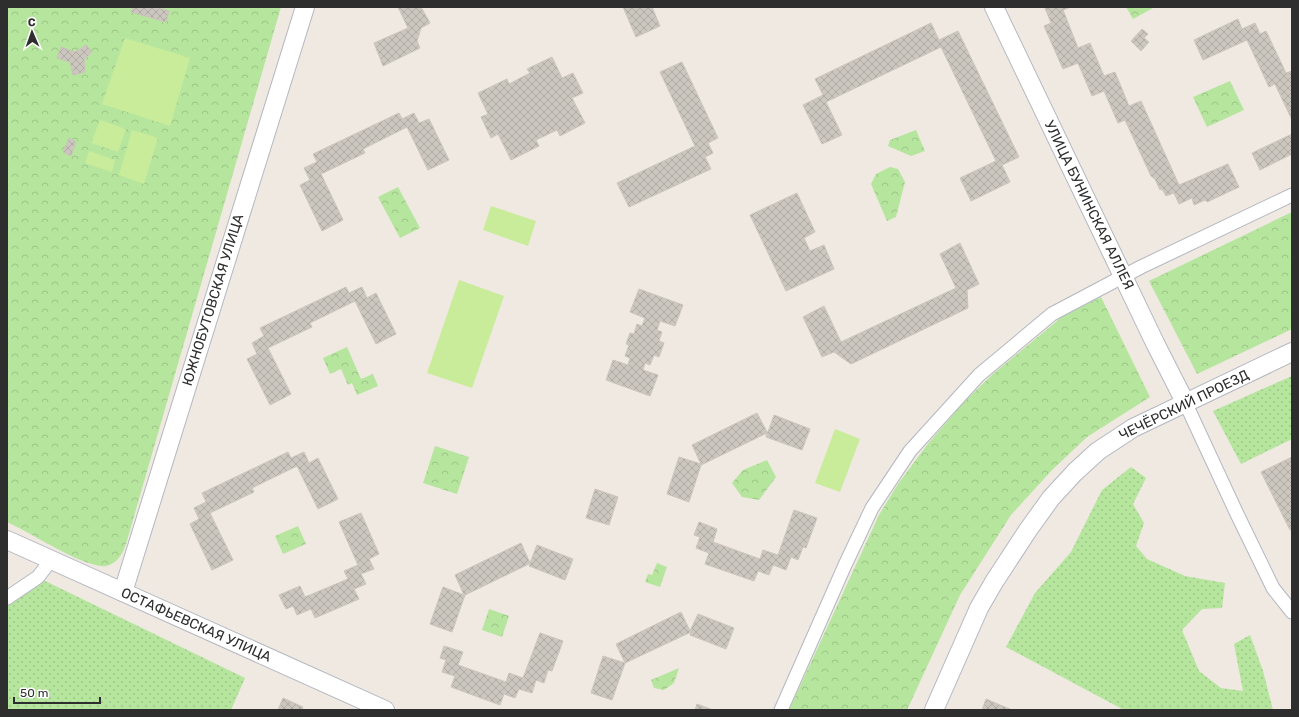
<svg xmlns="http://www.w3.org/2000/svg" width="1299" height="717" viewBox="0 0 1299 717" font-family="Rubik,sans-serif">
<defs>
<pattern id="grass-dots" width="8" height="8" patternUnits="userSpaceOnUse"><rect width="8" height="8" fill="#b6e59e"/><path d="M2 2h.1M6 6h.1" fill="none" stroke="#9dc588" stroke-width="1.8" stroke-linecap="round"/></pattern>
<pattern id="forest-crowns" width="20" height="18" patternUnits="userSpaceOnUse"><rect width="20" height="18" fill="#b6e59e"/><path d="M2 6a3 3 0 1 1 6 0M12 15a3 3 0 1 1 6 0" fill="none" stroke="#9dc588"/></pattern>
<pattern id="building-cross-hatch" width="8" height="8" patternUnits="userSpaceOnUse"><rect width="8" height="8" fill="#cbc7bf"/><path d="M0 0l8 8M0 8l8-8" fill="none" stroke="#afaba4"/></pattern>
</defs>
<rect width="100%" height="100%" fill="#efe9e1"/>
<!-- grass -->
<g fill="url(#grass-dots)">
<polygon points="1292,376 1292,439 1241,464 1213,411"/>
<polygon points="1131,467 1146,478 1133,504 1144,523 1136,546 1147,559 1185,576 1225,583 1222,608 1202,609 1182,630 1199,671 1221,688 1243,691 1234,644 1250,635 1263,671 1273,710 1124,710 1006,647 1035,593 1071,552 1102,490"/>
<polygon points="41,579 245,678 231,710 7,710 7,600"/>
</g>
<!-- forest -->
<g fill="url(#forest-crowns)">
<path d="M7,7H281L126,544C123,553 117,564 106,566C85,569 28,531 7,522Z"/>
<polygon points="1126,7 1155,7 1133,19"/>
<polygon points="1230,81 1244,110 1207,127 1193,97"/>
<polygon points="916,130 925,151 911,156 888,146 890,140"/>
<polygon points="890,167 898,169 905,182 896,217 887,221 871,184 876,174"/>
<polygon points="398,187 420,228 400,238 378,197"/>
<polygon points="1292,212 1292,329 1197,374 1149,281"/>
<polygon points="1101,297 1150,397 1087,437 1052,470 1011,515 960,595 907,710 789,710 879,515 898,484 927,445 964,402 993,374 1063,316"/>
<polygon points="347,347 361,379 373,374 378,386 357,395 352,383 348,385 341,369 330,374 323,358"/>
<polygon points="435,446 469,457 457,494 423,483"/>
<polygon points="767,460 776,477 759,500 742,497 732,483 743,470"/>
<polygon points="298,526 306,544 283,554 275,536"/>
<polygon points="657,563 667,567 660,587 645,582 648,574 652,575"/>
<polygon points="489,609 509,616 502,637 482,630"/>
<polygon points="679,668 674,683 664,690 654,688 651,680"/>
</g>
<!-- pitch -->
<g fill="#c9ec9a">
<polygon points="125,38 190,58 170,126 102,104"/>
<polygon points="100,120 126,129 118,152 91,143"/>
<polygon points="132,130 158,138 144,184 119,175"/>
<polygon points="89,151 115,160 112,172 85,163"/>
<polygon points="491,206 536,221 528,246 483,230"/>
<polygon points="459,280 504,296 472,388 427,373"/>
<polygon points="835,429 860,439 840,492 815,483"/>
</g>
<!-- building -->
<g fill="url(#building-cross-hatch)" stroke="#cbc5ba">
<polygon points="133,7 156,7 169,11 166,22 131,12"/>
<polygon points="398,7 421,7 430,23 421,28 417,41 420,48 383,66 374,43 408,28"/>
<polygon points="623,7 652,7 660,26 636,37"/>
<polygon points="1048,7 1071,7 1063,10 1078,48 1090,43 1104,76 1115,72 1129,106 1141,101 1179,185 1228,164 1239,187 1207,202 1205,200 1194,205 1192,198 1179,204 1174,193 1166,196 1162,189 1160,190 1155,179 1151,176 1125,120 1118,123 1104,91 1092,96 1078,63 1063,69 1044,26 1051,23 1045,8"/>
<polygon points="1238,19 1242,29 1255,23 1260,34 1266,31 1286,73 1292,71 1292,120 1275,84 1269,87 1247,40 1203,60 1194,40"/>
<polygon points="931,23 939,40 958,31 1019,157 1002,165 1010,182 971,201 960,178 996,161 941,47 826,102 842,135 822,144 803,105 823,95 815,79"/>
<polygon points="1142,29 1148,34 1144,38 1149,42 1141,51 1131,41"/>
<polygon points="86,45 92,52 84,60 85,72 73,75 70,62 57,58 61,47 75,52"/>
<polygon points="552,57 562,78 573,73 583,93 572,98 585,123 560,136 557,130 536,140 539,146 511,160 498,134 491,138 481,117 488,114 478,93 507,79 509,84 530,73 527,69"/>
<polygon points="682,62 718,138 708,143 713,153 705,157 711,169 629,207 617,183 695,146 660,72"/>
<polygon points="399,113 402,119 414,113 419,123 429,119 449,160 428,170 407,127 363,149 365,153 321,174 343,220 322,231 300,185 310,180 304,168 317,162 313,154"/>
<polygon points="1292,134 1292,154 1260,170 1252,153"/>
<polygon points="69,138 76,142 71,156 63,152"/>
<polygon points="797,193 815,232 804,238 810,251 824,245 834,269 786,291 750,215"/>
<polygon points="960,243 979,284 967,290 968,308 851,364 834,352 822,357 803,317 824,306 841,342 956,288 940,254"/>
<polygon points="346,287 349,293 362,287 367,298 376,293 396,334 376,344 355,301 310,323 312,327 268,348 291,394 270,405 247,359 257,354 252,343 264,336 260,328"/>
<polygon points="639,289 683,305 675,326 660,321 657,330 662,332 659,341 664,343 659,357 654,355 650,365 645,363 643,370 658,375 650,396 606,380 613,360 628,365 630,358 625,356 629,345 626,344 630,333 634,334 637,324 642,326 645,318 630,312"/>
<polygon points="757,413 767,432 768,432 774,415 810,429 802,450 766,437 767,433 701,465 689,502 667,494 679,457 701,464 692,445"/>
<polygon points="288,452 291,458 304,452 309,463 318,458 338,499 318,509 297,466 252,488 254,492 210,513 233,560 212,570 190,524 199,519 194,508 206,502 202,493"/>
<polygon points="1292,457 1292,529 1290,530 1261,472"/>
<polygon points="595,489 618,497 609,525 586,518"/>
<polygon points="794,510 817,518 806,548 803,547 798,560 791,557 786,570 773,565 769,575 758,571 754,581 705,564 709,553 696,548 700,537 694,535 699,522 717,529 713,542 760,559 763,550 778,555"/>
<polygon points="361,513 379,554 369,559 374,569 361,574 366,584 354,589 359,599 315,618 311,609 297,615 293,606 286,609 279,595 300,586 305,597 348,579 344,571 358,565 339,522"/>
<polygon points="521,543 530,563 537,545 573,559 565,580 529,566 531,563 465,595 452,632 430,624 443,587 464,595 455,575"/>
<polygon points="681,612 690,631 698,614 734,628 726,649 690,635 691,632 625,663 612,700 591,693 603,656 625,663 616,644"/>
<polygon points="540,633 563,641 552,671 548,670 544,683 536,680 532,693 519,689 515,698 504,694 500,705 451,687 455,676 442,672 446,660 440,658 444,646 463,652 458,665 506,682 509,673 523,678"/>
<polygon points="283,698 303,707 302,710 278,710"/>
<polygon points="986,699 1012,710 982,710"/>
<polygon points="697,704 713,710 695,710"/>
</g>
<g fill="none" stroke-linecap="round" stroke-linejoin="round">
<defs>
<g id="street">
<polyline points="1185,402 1237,514 1273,588 1292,612"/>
<polyline points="7,598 38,577 51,560"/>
<polyline points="781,710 845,565 872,508 910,451 979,375 1052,314 1141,267 1292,195"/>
</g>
<g id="secondary">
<polyline points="994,7 1155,343 1185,402"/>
<polyline points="7,540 385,710"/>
<polyline points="123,592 305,7"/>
<polyline points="934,710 979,608 994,582 1028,530 1051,498 1075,472 1098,451 1133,428 1292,352"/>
</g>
</defs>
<!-- street casing -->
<use href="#street" stroke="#b4b7c1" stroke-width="15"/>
<!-- secondary casing -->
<use href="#secondary" stroke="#b4b7c1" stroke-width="20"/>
<!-- street -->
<use href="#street" stroke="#fff" stroke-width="13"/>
<!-- secondary -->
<use href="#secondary" stroke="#fff" stroke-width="18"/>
</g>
<g text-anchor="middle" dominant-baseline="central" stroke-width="3.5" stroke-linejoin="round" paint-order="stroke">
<!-- street labels -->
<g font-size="14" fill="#2e2e2e" stroke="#fff">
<text transform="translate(1089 205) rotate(64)">УЛИЦА БУНИНСКАЯ АЛЛЕЯ</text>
<text transform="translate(213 300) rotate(-73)">ЮЖНОБУТОВСКАЯ УЛИЦА</text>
<text transform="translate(1184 405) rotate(-26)">ЧЕЧЁРСКИЙ ПРОЕЗД</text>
<text transform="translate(196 625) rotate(24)">ОСТАФЬЕВСКАЯ УЛИЦА</text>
</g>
</g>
<!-- border -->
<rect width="1299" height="717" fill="none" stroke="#2e2e2e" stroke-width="16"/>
<!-- north arrow -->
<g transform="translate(32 32) rotate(358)" stroke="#ffffff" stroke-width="3" paint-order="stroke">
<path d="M0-3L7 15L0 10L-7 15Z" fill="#2e2e2e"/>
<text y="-6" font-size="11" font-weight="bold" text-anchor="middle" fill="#2e2e2e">С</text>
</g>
<!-- scale -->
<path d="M14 697v6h86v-6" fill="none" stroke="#2e2e2e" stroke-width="2"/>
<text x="20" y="697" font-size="12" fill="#2e2e2e" stroke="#ffffff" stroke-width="3" paint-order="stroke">50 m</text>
</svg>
